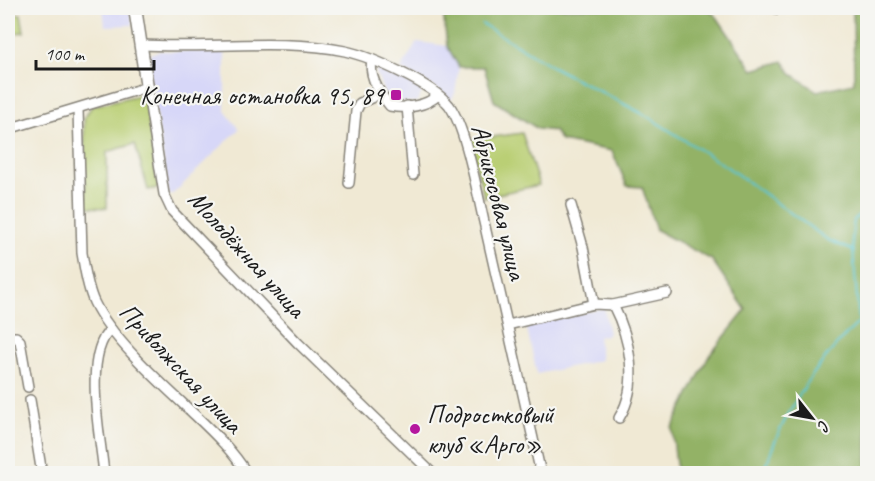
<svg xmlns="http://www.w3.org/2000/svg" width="875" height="481" viewBox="0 0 875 481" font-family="Caveat,sans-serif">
<rect width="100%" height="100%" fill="#f6f6f2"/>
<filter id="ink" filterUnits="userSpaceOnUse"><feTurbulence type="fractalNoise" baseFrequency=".0167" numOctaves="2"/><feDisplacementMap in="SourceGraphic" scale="12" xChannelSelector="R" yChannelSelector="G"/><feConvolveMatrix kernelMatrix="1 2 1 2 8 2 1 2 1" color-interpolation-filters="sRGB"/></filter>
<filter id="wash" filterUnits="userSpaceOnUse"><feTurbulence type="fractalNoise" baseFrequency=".008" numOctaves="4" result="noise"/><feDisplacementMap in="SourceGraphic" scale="24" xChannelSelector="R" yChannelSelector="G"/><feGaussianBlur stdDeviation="1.35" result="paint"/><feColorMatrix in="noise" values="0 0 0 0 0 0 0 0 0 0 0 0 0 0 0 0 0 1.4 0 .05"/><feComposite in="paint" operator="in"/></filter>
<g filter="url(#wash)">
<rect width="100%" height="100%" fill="#f0e9d4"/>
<!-- built -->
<g fill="#d7d7f8">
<polygon points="103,8 130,8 133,25 105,26"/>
<polygon points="417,42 447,46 459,67 455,93 451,100 438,89 401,69"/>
<polygon points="160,51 225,52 225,111 239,129 174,193 169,195 148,62 150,54"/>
<polygon points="380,68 419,86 422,93 416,102 393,102 385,95 376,72"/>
<polygon points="604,308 609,334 598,337 601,360 537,374 526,325"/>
</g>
<!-- green -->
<g fill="#bacf74" stroke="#6b7648" stroke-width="1.5">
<polygon points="21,14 24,32 8,34 8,15"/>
<polygon points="139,95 145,100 158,188 148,190 135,144 107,152 107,208 86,207 84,118 92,106"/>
<polygon points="522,133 539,185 484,197 470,140"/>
</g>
<!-- forest -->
<polygon fill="#93b266" stroke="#586741" stroke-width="1.5" points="434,8 707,8 717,17 753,70 783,61 792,74 817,91 854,83 853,8 867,8 867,473 677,473 672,428 709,356 746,310 712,260 656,230 642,187 627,186 612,151 561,141 554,131 538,129 494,101 484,67 459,67 447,46 443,11"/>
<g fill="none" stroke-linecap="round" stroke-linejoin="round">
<!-- stream -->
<g stroke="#59c6d2" stroke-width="2">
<polyline points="482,24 553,67 645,115 727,167 828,240 854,251"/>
<path d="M764,474C778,420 818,359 859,322L852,238L854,220L868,206"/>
</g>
</g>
</g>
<g filter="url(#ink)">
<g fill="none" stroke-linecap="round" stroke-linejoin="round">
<defs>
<g id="minor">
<polyline points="777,9 777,8"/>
<path d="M142,45C207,49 283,38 345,51C372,57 432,84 449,105C466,128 477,192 484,222C503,306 522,390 541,474"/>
<path d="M372,60C368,77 380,94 390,106C406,109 427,106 438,95"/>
<polyline points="407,106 413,175"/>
<path d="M78,109L82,253C85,270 87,287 94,302C112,340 164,386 195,415C213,432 234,452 247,474"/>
<polyline points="8,129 147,87 164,194 172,211 298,343 433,474"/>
<polyline points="349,183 356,111 360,103 380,94"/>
<polyline points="571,205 583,247 594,304"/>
<path d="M613,305C630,338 640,385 619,418"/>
<polyline points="508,325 594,304 613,305 667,293"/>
<polyline points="8,337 16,337 20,341 28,387"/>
<polyline points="30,400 42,474"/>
<path d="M104,474C101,438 82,355 111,329"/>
</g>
<polyline id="tertiary" points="135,8 147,87"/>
</defs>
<!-- minor casing -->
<use href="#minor" stroke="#868278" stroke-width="12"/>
<!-- tertiary casing -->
<use href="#tertiary" stroke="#868278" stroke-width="15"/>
<!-- minor -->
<use href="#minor" stroke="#fff" stroke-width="9"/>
<!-- tertiary -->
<use href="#tertiary" stroke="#fff" stroke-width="12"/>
</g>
</g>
<!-- markers -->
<g fill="#b5179e" stroke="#f6f6f2" stroke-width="2">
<rect x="390" y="89" width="12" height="12" rx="3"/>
<circle cx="415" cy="429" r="6"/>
</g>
<g text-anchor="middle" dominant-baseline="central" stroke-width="4.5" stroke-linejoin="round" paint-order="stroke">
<!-- poi labels -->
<g font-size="26" fill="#1c1c1c" stroke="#f6f6f2" text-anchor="end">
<text x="384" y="95">Конечная остановка 95, 89</text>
<text x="427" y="414" text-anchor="start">Подростковый<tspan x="427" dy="30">клуб «Арго»</tspan></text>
</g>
<!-- street labels -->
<g font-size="26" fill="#1c1c1c" stroke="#f6f6f2">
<text transform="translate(499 202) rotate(76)">Абрикосовая улица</text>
<text transform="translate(247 254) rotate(48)">Молодёжная улица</text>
<text transform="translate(181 368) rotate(47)">Приволжская улица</text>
</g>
</g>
<!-- margin -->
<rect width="875" height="481" fill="none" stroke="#f6f6f2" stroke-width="30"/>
<!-- north arrow -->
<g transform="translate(812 418) rotate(121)" stroke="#f6f6f2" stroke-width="4.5" paint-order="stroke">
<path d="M0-4.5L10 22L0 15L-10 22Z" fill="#1c1c1c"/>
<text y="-9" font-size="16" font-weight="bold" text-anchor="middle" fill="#1c1c1c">С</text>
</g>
<!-- scale -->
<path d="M36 60v9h118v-9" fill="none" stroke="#1c1c1c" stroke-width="3"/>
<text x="45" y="60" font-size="18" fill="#1c1c1c" stroke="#f6f6f2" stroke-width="4.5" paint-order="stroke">100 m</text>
</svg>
